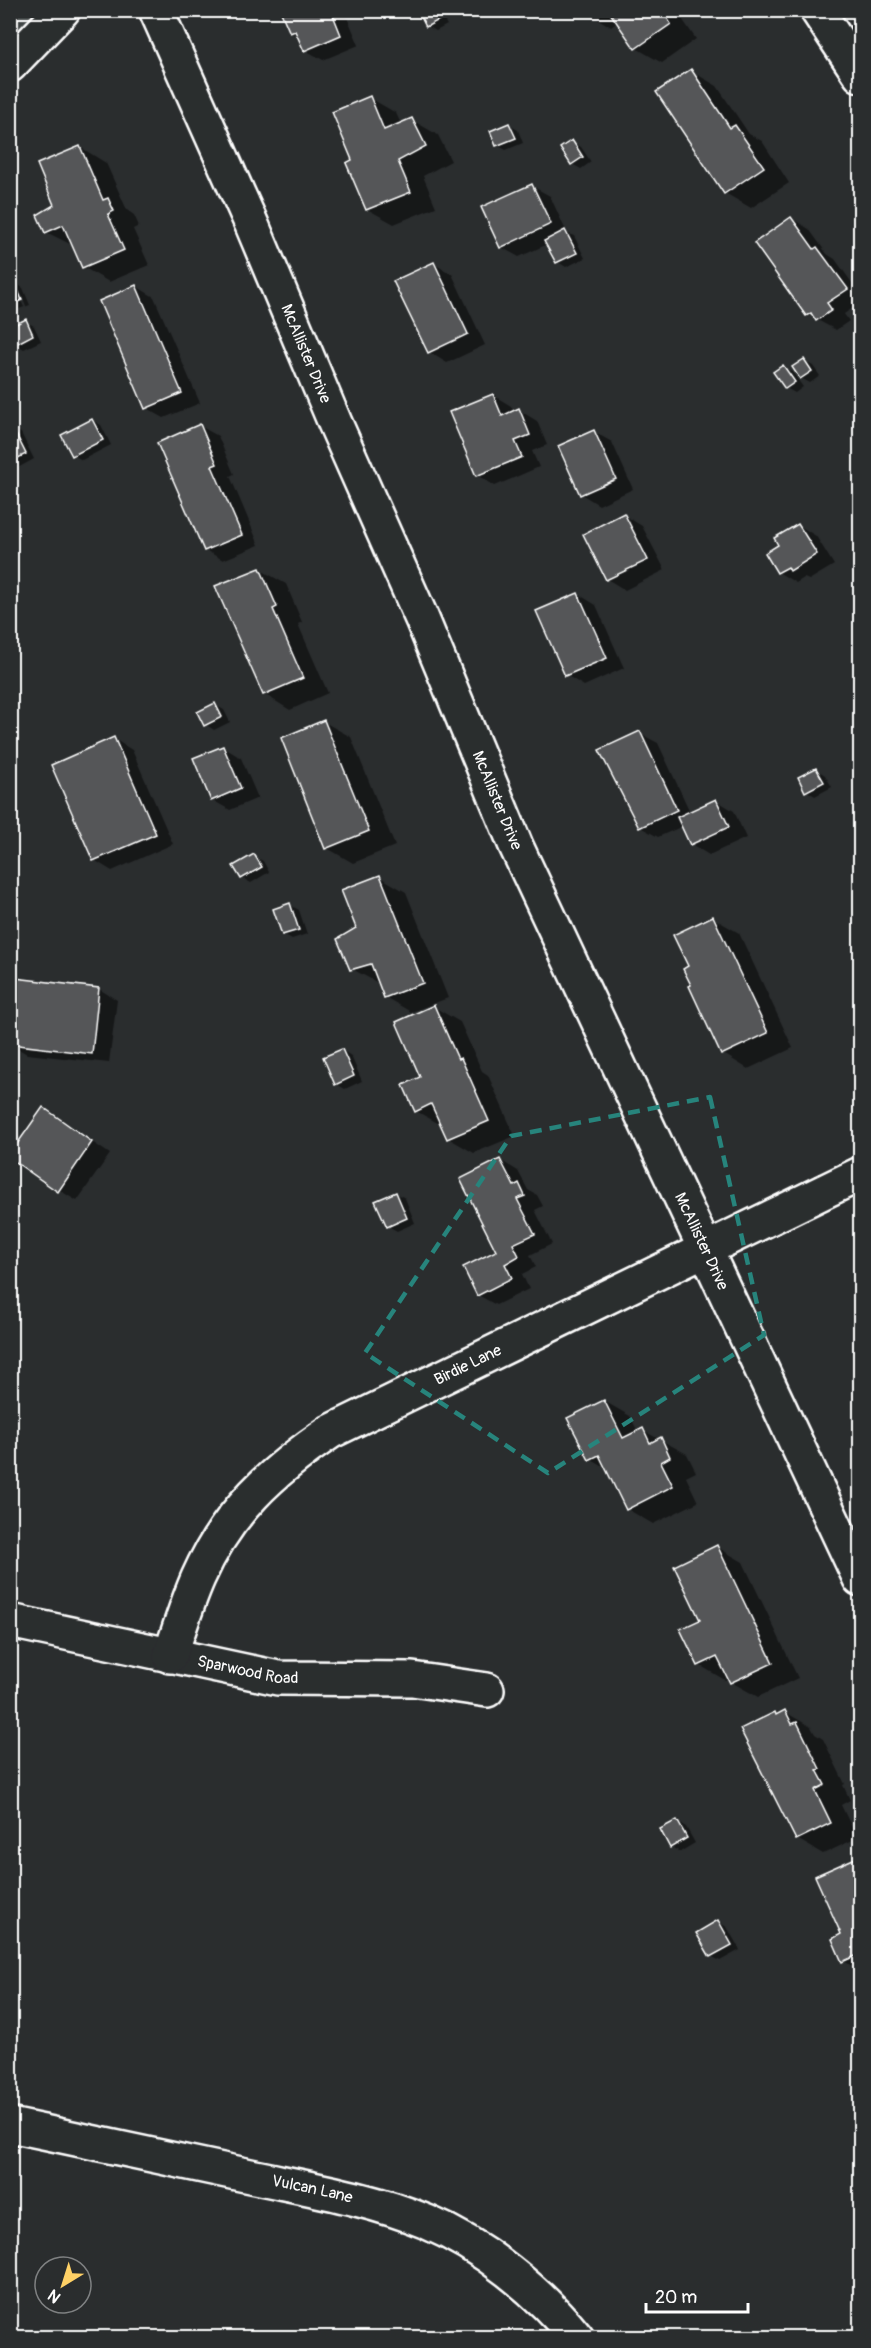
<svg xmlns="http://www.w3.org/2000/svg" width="871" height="2348" viewBox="0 0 871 2348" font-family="Pangolin,sans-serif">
<rect width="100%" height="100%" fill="#2a2d2e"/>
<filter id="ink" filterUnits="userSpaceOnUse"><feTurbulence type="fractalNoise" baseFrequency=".0167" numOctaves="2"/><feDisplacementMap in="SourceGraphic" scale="12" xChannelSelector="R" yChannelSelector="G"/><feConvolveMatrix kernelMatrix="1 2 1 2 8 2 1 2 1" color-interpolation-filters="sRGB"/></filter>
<g filter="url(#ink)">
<!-- green -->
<polygon fill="#414445" stroke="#a0a2a2" stroke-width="1.5" points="11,11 36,11 11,43"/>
<!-- shadow -->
<g fill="#0007" fill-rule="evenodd">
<polygon points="281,10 344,10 359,45 323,60 305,50 299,37 291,32"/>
<polygon points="434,10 441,15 447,25 436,31 427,26"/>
<polygon points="584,10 676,10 696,39 662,63 636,48 618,22 611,27"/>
<polygon points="691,71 717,86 749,134 762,141 789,183 751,208 725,193"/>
<polygon points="370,98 396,113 401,124 412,120 438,135 451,161 423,176 436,207 394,224 367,209 354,161"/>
<polygon points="509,125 518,130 523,143 506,150 497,145"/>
<polygon points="572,142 581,147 591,162 581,169 572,164"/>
<polygon points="80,147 106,163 127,210 134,215 139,226 133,229 149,265 109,282 83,267 74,246 46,232"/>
<polygon points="532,186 550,196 567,233 574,236 585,258 566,267 558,262 548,244 519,257 501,247"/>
<polygon points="791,218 809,229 827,254 835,259 860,294 860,303 844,314 849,321 836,330 808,315"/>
<polygon points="434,264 452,274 485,345 447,363 429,352"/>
<path d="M14,282L23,288L30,305L19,309L10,305ZM15,288H19L26,306L24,307Z"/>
<polygon points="136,286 154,297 200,403 164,418 146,408"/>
<polygon points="25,321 34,326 41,341 24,349 15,344"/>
<polygon points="804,361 813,366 820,376 810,383 801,378 794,368"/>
<polygon points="783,367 792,372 803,387 795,393 786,388"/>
<polygon points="493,395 511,406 514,412 519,410 537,421 547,445 532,451 539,467 495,486 477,475"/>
<polygon points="92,420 101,425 111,445 82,460 73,455"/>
<polygon points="200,426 218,436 234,474 230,476 259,545 223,560 205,550"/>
<polygon points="10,428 21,433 34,459 14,470 10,468"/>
<polygon points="594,432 612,442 633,489 599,505 581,494"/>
<polygon points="624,515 642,526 665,570 625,590 607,579"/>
<polygon points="798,525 816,536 834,565 809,580 804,578 796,583 778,572 780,545"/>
<polygon points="259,569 286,584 302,622 298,624 328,693 290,710 264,694"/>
<polygon points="578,594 596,605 624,668 584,686 566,675"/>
<polygon points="215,705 224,710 230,722 214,730 205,724"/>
<polygon points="324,722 351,737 395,846 353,863 327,848"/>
<polygon points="639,733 658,743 690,812 716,800 734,811 746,838 709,855 691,844 683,826 658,837 640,827"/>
<polygon points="114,739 132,750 173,844 112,871 94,860"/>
<polygon points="223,747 241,758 258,798 230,810 212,800"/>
<polygon points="816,769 825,775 832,787 815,796 807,791"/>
<polygon points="254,856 263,861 269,872 251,883 242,878"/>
<polygon points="380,877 406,892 448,998 411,1012 385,997 380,984 352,969 358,929"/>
<polygon points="290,905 299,910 307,934 292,939 283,934"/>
<polygon points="713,918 739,933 793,1048 748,1069 722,1053 690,967"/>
<polygon points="16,980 99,989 117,1000 109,1063 27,1054 10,1044"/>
<polygon points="434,1007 460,1022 482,1071 488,1075 515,1136 474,1153 448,1138 443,1126 416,1111"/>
<polygon points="342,1050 351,1056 362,1081 345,1089 336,1084"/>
<polygon points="43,1109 110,1154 77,1201 59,1190"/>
<polygon points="500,1160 518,1171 528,1190 537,1195 543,1206 535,1210 552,1244 530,1255 536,1267 522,1274 529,1289 496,1305 478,1295 498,1251"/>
<polygon points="396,1193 405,1198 415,1223 397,1231 388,1226"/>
<polygon points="604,1401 630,1416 638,1432 642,1430 687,1454 696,1472 686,1477 698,1502 653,1524 627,1509 607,1469 590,1459"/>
<polygon points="717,1547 743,1562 798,1678 758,1697 731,1682 729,1678 725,1680 699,1665 702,1620"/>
<polygon points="785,1712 811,1727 815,1734 823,1739 845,1784 843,1785 850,1800 841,1805 857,1838 823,1854 797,1839 775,1714 778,1716"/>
<polygon points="677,1822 686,1827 695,1843 680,1852 671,1847"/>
<polygon points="860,1857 860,1971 844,1961 843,1935 817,1877"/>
<polygon points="718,1922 727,1927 740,1950 720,1961 711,1956"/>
</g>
<!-- building -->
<g fill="#555758" stroke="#fff" stroke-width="1.5">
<polygon points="280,10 331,10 341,35 304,51 295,31 290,33"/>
<polygon points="428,10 434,10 439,20 426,27 420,15"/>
<polygon points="608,10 662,10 671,24 635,49"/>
<polygon points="691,69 730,128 735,125 764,167 724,194 656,92"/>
<polygon points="370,96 384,130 412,118 426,146 398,161 411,192 366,210 346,163 352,160 332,112"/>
<polygon points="509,123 516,138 496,146 490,131"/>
<polygon points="572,140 583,157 571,165 560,148"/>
<polygon points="80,146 103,200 108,198 114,211 108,214 124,250 82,268 63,225 45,233 37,215 54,205 37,164"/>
<polygon points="532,184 551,224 500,248 481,207"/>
<polygon points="791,217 814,249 817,247 848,289 827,303 832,310 816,321 811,313 806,316 754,243"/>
<polygon points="565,230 577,253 556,263 544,241"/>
<polygon points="434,262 468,334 428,353 393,281"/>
<polygon points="14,281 22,300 10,305 10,282"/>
<polygon points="136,285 182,393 145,409 99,301"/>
<polygon points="26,319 33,335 14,345 10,339 10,327"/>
<polygon points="804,359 812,371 800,379 792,367"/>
<polygon points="783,365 795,382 785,389 773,372"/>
<polygon points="493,394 502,416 519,408 530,435 515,441 522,457 476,476 449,412"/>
<polygon points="92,419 103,440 72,456 61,435"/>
<polygon points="200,424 217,464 212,466 242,535 204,551 157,443"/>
<polygon points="12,426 26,454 10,462 10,427"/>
<polygon points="594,430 616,479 580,495 558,446"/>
<polygon points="624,513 648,560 606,580 583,534"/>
<polygon points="798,524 817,554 790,571 788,567 777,573 765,553 778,545 774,538"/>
<polygon points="260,568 277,607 273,609 303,678 263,695 215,586"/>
<polygon points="578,593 607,658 565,676 536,611"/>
<polygon points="215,703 222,717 204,726 197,712"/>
<polygon points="324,720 369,831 325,849 281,738"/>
<polygon points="640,731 677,810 639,828 599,750"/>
<polygon points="114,737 156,834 93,861 51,765"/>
<polygon points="223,746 241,788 211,801 193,758"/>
<polygon points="816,768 824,782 805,792 798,777"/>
<polygon points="716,799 729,827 690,845 677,817"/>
<polygon points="254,854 262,867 241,879 233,866"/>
<polygon points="380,875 423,983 384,998 371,964 350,970 337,939 356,928 341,890"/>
<polygon points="290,903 299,930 282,935 273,909"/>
<polygon points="713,916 768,1033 721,1055 689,986 691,985 683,969 688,966 673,935"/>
<polygon points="15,978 99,988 92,1054 10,1044 10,1013"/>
<polygon points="434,1005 458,1059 461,1058 489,1121 447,1139 431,1104 415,1112 403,1085 420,1077 396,1022"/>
<polygon points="342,1049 354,1076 335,1085 323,1057"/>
<polygon points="43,1107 92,1142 58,1192 10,1158 10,1154"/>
<polygon points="500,1159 514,1186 519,1183 525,1196 517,1199 535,1234 513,1244 519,1256 505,1264 512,1278 477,1296 463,1267 496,1251 460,1179"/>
<polygon points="396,1192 407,1218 387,1227 375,1201"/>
<polygon points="604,1400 623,1438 643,1428 650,1443 661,1437 670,1457 661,1462 673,1486 626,1510 599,1455 589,1460 567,1418"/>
<polygon points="717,1545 773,1663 730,1683 717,1657 698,1666 680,1629 700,1620 674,1566"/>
<polygon points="785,1710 792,1724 797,1722 820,1769 817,1770 825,1785 815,1790 831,1823 796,1840 740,1729 775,1712 776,1715"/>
<polygon points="677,1820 687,1838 670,1848 660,1829"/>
<polygon points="860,1856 860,1954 842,1962 832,1939 841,1934 815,1876"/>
<polygon points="718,1920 732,1945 710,1957 696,1933"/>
</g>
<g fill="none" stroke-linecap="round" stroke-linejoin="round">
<defs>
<g id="minor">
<path id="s1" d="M156,10L252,225L335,423L422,619L516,846L860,1579"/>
<polyline points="817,10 860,75"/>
<polyline points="10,65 63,10"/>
<path id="s2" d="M10,1621L278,1678L412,1679L487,1690"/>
<path id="s3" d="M170,1656C179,1630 187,1603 198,1578C227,1512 272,1471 330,1432L860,1174"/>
<path id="s4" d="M10,2125C92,2142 174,2160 255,2177C312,2189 372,2199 427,2222C482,2245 539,2291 577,2338"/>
</g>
</defs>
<!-- minor casing -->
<use href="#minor" stroke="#fff" stroke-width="38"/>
<!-- minor -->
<use href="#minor" stroke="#2a2d2e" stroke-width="33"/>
</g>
</g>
<!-- marked area -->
<path fill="none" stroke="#27847c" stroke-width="4.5" stroke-dasharray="12 8" stroke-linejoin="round" d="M710,1097L764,1335L548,1473L365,1353L511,1136Z"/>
<g text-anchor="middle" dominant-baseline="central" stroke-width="5" stroke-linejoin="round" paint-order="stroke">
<!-- street labels -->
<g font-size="16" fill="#fff" stroke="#2a2d2e">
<text stroke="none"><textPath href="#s1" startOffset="375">McAllister Drive</textPath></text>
<text stroke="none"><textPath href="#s1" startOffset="861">McAllister Drive</textPath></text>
<text stroke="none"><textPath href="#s1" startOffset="1347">McAllister Drive</textPath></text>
<text stroke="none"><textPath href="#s3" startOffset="436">Birdie Lane</textPath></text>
<text stroke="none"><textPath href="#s2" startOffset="243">Sparwood Road</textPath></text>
<text stroke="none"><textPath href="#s4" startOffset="309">Vulcan Lane</textPath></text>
</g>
</g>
<!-- margin -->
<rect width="871" height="2348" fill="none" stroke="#2a2d2e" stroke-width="36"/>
<rect x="18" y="18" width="835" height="2312" fill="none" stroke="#fff" stroke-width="2" filter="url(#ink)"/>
<!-- north arrow -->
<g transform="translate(63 2285) rotate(218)"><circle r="28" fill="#2a2d2e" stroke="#7f8182" stroke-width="1.5"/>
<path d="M0-4.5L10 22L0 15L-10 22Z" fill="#ffd166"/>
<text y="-9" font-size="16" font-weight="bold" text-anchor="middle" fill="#ffffff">N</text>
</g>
<!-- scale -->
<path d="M646 2303v9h102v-9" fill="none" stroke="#ffffff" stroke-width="3"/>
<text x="655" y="2303" font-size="18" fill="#ffffff" stroke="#2a2d2e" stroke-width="4.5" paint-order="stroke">20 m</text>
</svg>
